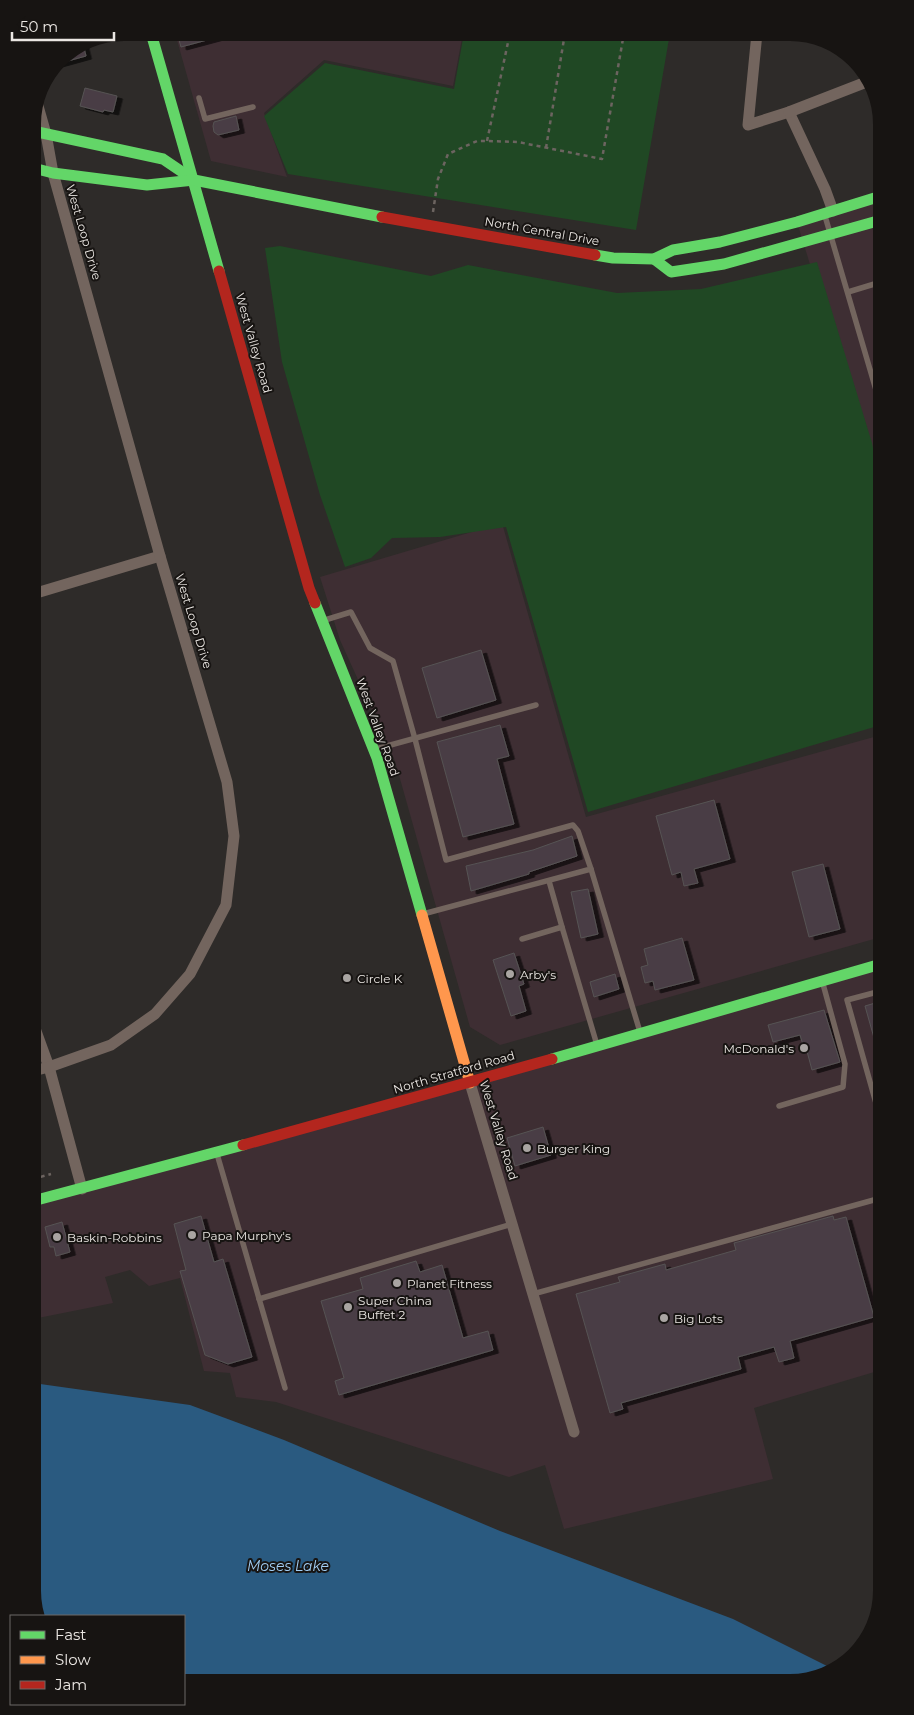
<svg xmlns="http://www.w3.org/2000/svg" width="914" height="1715" viewBox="0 0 914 1715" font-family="Montserrat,sans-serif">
<defs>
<filter id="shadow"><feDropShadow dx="5.5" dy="3" stdDeviation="0" flood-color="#0009"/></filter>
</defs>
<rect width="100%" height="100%" fill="#2e2b29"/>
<!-- commercial -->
<g fill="#3e2e33">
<polygon points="175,33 463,33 453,86 324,60 264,113 287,177 211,161"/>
<polygon points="881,196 881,496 797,222"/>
<polygon points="502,523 586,817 881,735 881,937 500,1045 470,1027 395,761 340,640 320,577"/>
<polygon points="881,964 881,1370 754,1408 773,1479 564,1529 545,1465 509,1477 276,1402 236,1397 230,1373 204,1371 180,1278 149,1286 130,1270 105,1277 113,1303 33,1319 33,1198"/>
</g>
<!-- green -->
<g fill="#204824">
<polygon points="464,33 670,33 636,230 288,174 264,116 325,63 454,89"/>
<polygon points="280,246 431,276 468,265 617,293 701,289 817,262 872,443 879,480 881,487 881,725 588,812 506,527 440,537 392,538 371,558 345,567 320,495 282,362 265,248"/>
</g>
<!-- water -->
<polygon fill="#2a5a80" points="33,1383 190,1405 284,1440 500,1531 733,1619 833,1669 825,1675 790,1682 184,1682 184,1616 38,1616 33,1591"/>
<!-- building -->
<g fill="#493e44" stroke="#565354" filter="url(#shadow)">
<polygon points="177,33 221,33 222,36 181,47"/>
<polygon points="83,44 86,56 57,64 60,59"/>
<polygon points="85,88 117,96 113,112 104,110 103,112 80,106"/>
<polygon points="236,116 239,130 218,135 214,132 213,126 214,122"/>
<polygon points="481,650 496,700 437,718 422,668"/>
<polygon points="500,725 509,756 497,759 514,824 463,837 437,742"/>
<polygon points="714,800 730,859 694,869 698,883 684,886 681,872 672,875 656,816"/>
<polygon points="572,836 577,856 529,872 529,874 471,891 466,866 533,850"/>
<polygon points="823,864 840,929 809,937 792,872"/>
<polygon points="588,889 598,934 581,938 571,892"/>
<polygon points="682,938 694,980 655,990 653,981 645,983 641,967 648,965 644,949"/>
<polygon points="514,953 524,984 519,986 526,1011 511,1016 493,960"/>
<polygon points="615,974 619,989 594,997 590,982"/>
<polygon points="882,1001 882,1052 878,1052 865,1006"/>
<polygon points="824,1010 840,1062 812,1070 805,1044 803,1045 800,1035 773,1042 768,1025"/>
<polygon points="543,1127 551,1155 515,1166 507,1138"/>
<polygon points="201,1216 214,1262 223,1259 252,1357 228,1364 205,1355 180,1271 186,1270 174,1224"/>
<polygon points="833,1216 834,1220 846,1217 874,1317 790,1341 794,1358 779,1362 774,1347 738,1357 741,1369 621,1403 623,1409 610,1413 576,1294 620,1282 618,1277 665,1264 666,1270 736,1250 734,1243"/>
<polygon points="62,1222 70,1252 56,1256 54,1247 50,1247 45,1227"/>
<polygon points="416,1261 420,1272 442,1265 463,1338 488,1331 493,1350 339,1395 335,1381 344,1378 321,1301 363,1289 360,1278"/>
</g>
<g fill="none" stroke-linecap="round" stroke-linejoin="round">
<!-- path -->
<g stroke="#6c6460" stroke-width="2.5" stroke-dasharray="4 4" stroke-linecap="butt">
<polyline points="487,141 510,33"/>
<polyline points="546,148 565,33"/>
<polyline points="433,212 438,179 448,154 477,141 487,141 518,142 602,159 624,33"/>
<polyline points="880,349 881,355"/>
<polyline points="33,1179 51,1174"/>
</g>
<!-- lane -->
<g stroke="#73655e" stroke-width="5.5">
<polyline points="199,98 205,119 253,107"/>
<polyline points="825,216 881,407"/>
<polyline points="848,292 881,282"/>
<polyline points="325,620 351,612 370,648 393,661 415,739 446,860 573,825 578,831 591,869 423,914"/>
<polyline points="376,749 536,705"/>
<polyline points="591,869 640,1032"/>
<polyline points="549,881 562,927"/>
<polyline points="522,939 562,927 597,1045"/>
<polyline points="779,1106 843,1087 845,1064 823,984"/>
<polyline points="881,1121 847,1000 881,991"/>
<polyline points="217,1154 285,1388"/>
<polyline points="533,1294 881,1198"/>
<polyline points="259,1299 512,1224"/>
</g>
<!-- street -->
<g stroke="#73655e" stroke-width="11">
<polyline points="757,33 748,125 789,112 825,189 833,211"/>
<polyline points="789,112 869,81"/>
<polyline points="33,594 160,556"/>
<polyline points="33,1023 49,1067 82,1189"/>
<polyline points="33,1071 49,1067 111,1045 155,1014 190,974 226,905 234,836 227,782 160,556 53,173 46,134 38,106"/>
<polyline points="470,1083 574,1432"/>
</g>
<!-- fast -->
<g stroke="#63d668" stroke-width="11">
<polyline points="151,33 219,271"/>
<polyline points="33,131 163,159 194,180"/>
<polyline points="33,168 53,173 147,185 194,180 382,217"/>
<polyline points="595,255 613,258 654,259 673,250 720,242 797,222 881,196"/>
<polyline points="654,259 671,272 724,264 881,220"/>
<polyline points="315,603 377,758 422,915"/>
<polyline points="552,1059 881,964"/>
<polyline points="33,1201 243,1145"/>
</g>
<!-- slow -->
<polyline stroke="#ff974d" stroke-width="11" points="422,915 470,1083"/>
<!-- jam -->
<g stroke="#b3261e" stroke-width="11">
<polyline points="382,217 595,255"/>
<polyline points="219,271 309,588 315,603"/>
<polyline points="243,1145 552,1059"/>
</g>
</g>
<!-- markers -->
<g fill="#a9a5a2" stroke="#171412" stroke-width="2">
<circle cx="510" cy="974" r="5"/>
<circle cx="347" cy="978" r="5"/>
<circle cx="804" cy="1048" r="5"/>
<circle cx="527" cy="1148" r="5"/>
<circle cx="192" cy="1235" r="5"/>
<circle cx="57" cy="1237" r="5"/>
<circle cx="397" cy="1283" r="5"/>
<circle cx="348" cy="1307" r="5"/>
<circle cx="664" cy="1318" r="5"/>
</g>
<g text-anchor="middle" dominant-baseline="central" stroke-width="4" stroke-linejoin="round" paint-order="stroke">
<!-- street labels -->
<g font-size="12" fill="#ebe7e3" stroke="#171412">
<text transform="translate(542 231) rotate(10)">North Central Drive</text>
<text transform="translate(84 232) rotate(74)">West Loop Drive</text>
<text transform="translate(254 343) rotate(74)">West Valley Road</text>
<text transform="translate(194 621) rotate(73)">West Loop Drive</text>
<text transform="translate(378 727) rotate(70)">West Valley Road</text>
<text transform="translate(454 1072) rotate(-16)">North Stratford Road</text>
<text transform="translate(499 1130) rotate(73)">West Valley Road</text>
</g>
<!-- poi labels -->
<g font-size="12" fill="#ebe7e3" stroke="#171412" text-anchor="start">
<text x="520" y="974">Arby's</text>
<text x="357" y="978">Circle K</text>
<text x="794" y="1048" text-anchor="end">McDonald's</text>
<text x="537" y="1148">Burger King</text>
<text x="202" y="1235">Papa Murphy's</text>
<text x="67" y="1237">Baskin-Robbins</text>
<text x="407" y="1283">Planet Fitness</text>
<text x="358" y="1300">Super China<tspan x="358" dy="14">Buffet 2</tspan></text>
<text x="674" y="1318">Big Lots</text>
</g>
<!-- water labels -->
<g font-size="14" font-style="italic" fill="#a2cef4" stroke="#171412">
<text x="288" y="1566">Moses Lake</text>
</g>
</g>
<!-- crop -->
<path d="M0 0H914V1715H0ZM124 41H790A83 83 0 0 1 873 124V1591A83 83 0 0 1 790 1674H124A83 83 0 0 1 41 1591V124A83 83 0 0 1 124 41Z" fill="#171412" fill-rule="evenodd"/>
<!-- legend -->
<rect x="10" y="1615" width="175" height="90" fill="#171412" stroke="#6c6866"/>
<rect x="20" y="1631" width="25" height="8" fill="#63d668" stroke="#6c6866"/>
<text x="55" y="1640" font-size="15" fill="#ebe7e3">Fast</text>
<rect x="20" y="1656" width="25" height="8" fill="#ff974d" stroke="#6c6866"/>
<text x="55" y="1665" font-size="15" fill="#ebe7e3">Slow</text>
<rect x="20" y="1681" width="25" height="8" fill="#b3261e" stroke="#6c6866"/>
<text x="55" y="1690" font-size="15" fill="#ebe7e3">Jam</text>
<!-- scale -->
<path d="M12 32v8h102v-8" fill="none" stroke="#ebe7e3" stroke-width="2.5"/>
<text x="20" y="32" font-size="15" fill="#ebe7e3" stroke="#171412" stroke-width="4" paint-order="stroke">50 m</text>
</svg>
